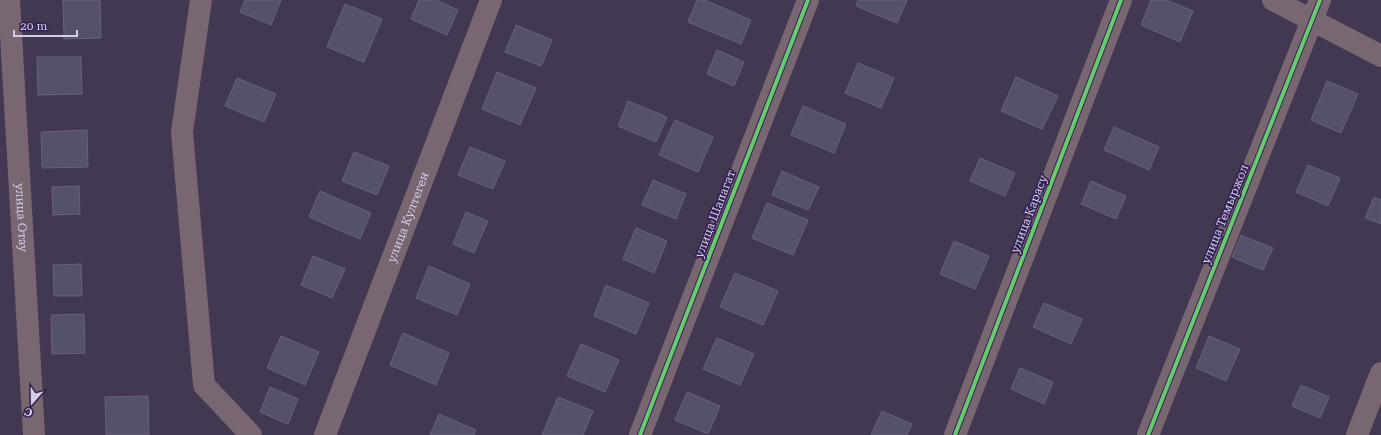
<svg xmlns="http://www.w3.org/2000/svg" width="1381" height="435" viewBox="0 0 1381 435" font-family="'Roboto Serif',serif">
<rect width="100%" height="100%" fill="#423852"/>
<!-- building -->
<g fill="#54516a" stroke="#666379">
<polygon points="63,0 100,0 101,38 64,39"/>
<polygon points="245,0 281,0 271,25 240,12"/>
<polygon points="419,0 436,0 458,10 447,35 411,19"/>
<polygon points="697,0 705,0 751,20 741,44 688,22"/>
<polygon points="858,0 907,0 897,23 856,6"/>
<polygon points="1151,0 1166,0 1193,11 1180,42 1141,25"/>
<polygon points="345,4 382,19 364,62 327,47"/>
<polygon points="516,25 552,40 541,66 505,52"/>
<polygon points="717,50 744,62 734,86 707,74"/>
<polygon points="37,57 81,57 82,94 38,95"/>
<polygon points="858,63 894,78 881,108 845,93"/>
<polygon points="497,72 536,88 520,125 482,109"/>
<polygon points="1016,77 1058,96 1042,129 1001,111"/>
<polygon points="237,78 276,94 264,122 225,106"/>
<polygon points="1327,81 1358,94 1341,133 1311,120"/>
<polygon points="628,101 667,117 656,142 618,126"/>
<polygon points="803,106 846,124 834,153 791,135"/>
<polygon points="675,120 713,137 698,172 659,155"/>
<polygon points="1114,127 1159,147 1149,170 1104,150"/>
<polygon points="87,130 88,167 42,168 41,132"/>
<polygon points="470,147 505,161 493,189 458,175"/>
<polygon points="354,152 389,166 377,195 342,181"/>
<polygon points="980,158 1015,173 1005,196 970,181"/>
<polygon points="1308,165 1340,178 1328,206 1296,192"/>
<polygon points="782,171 819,187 808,210 772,195"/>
<polygon points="653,180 686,194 676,219 642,205"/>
<polygon points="1091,181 1126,196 1116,219 1081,204"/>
<polygon points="79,186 80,214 53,215 52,187"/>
<polygon points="320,191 371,213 360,239 309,217"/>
<polygon points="1374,197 1381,200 1381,224 1365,218"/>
<polygon points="767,203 808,220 793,255 752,238"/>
<polygon points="466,212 488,221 474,253 453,244"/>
<polygon points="636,228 667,241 654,273 623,259"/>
<polygon points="1241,235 1273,248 1263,270 1232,257"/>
<polygon points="954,241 989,256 975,289 940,274"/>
<polygon points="313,256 345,269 332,298 301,285"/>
<polygon points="81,264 82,296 54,296 53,265"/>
<polygon points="429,266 470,284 457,315 416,298"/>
<polygon points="735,273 778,291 763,325 720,307"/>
<polygon points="606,285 649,303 636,334 594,316"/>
<polygon points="1044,303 1082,319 1071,344 1033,327"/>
<polygon points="84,314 85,353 52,354 51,315"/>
<polygon points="403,333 449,353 436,385 390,365"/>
<polygon points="281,336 319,352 305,385 267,368"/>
<polygon points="1209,336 1240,349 1226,381 1196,368"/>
<polygon points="717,338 754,354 740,385 703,369"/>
<polygon points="581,344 619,360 605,392 567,376"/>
<polygon points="1020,368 1053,382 1044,404 1011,389"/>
<polygon points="1301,385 1329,397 1320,418 1292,406"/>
<polygon points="270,387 298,399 288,424 260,412"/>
<polygon points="687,392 720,406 708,434 675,420"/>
<polygon points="148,396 149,435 106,435 105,397"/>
<polygon points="558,397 593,411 583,435 542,435"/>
<polygon points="882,411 912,424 907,435 871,435"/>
<polygon points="439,414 476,430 474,435 430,435"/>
</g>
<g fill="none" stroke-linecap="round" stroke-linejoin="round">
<!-- street -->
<g stroke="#786670" stroke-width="22">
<path id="s1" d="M9,0L34,435"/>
<polyline points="201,0 182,132 204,385 251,435"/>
<polyline points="1273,0 1381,56"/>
<path id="s2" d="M325,435L491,0"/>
<polyline points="640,435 808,0"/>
<polyline points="955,435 1121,0"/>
<polyline points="1148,435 1320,0"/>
<polyline points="1357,435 1381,373"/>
</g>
<defs>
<g id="cycleway">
<polyline points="640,435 808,0"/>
<polyline points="955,435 1121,0"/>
<polyline points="1148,435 1320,0"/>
</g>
</defs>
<!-- cycleway casing -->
<use href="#cycleway" stroke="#342352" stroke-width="6"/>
<!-- cycleway -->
<use href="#cycleway" stroke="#67ca6e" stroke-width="4"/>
</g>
<g text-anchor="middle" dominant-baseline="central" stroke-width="3.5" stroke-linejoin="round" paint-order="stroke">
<!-- street labels -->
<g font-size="12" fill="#d6cdeb" stroke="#342352">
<text transform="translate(715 214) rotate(-69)">улица Шапагат</text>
<text transform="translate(1029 214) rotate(-69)">улица Карасу</text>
<text transform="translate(1225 214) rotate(-68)">улица Темыржол</text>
<text stroke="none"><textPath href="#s1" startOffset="218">улица Отау</textPath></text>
<text stroke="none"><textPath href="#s2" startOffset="233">улица Култеген</textPath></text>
</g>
</g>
<!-- north arrow -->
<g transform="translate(32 403) rotate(200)" stroke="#342352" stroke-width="3" paint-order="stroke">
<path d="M0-3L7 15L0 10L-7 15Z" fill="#d6cdeb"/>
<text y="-6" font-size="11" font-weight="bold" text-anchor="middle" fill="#d6cdeb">С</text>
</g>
<!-- scale -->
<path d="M14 30v6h63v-6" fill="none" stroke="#d6cdeb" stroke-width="2"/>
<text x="20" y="30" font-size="12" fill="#d6cdeb" stroke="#342352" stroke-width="3" paint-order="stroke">20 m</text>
</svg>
